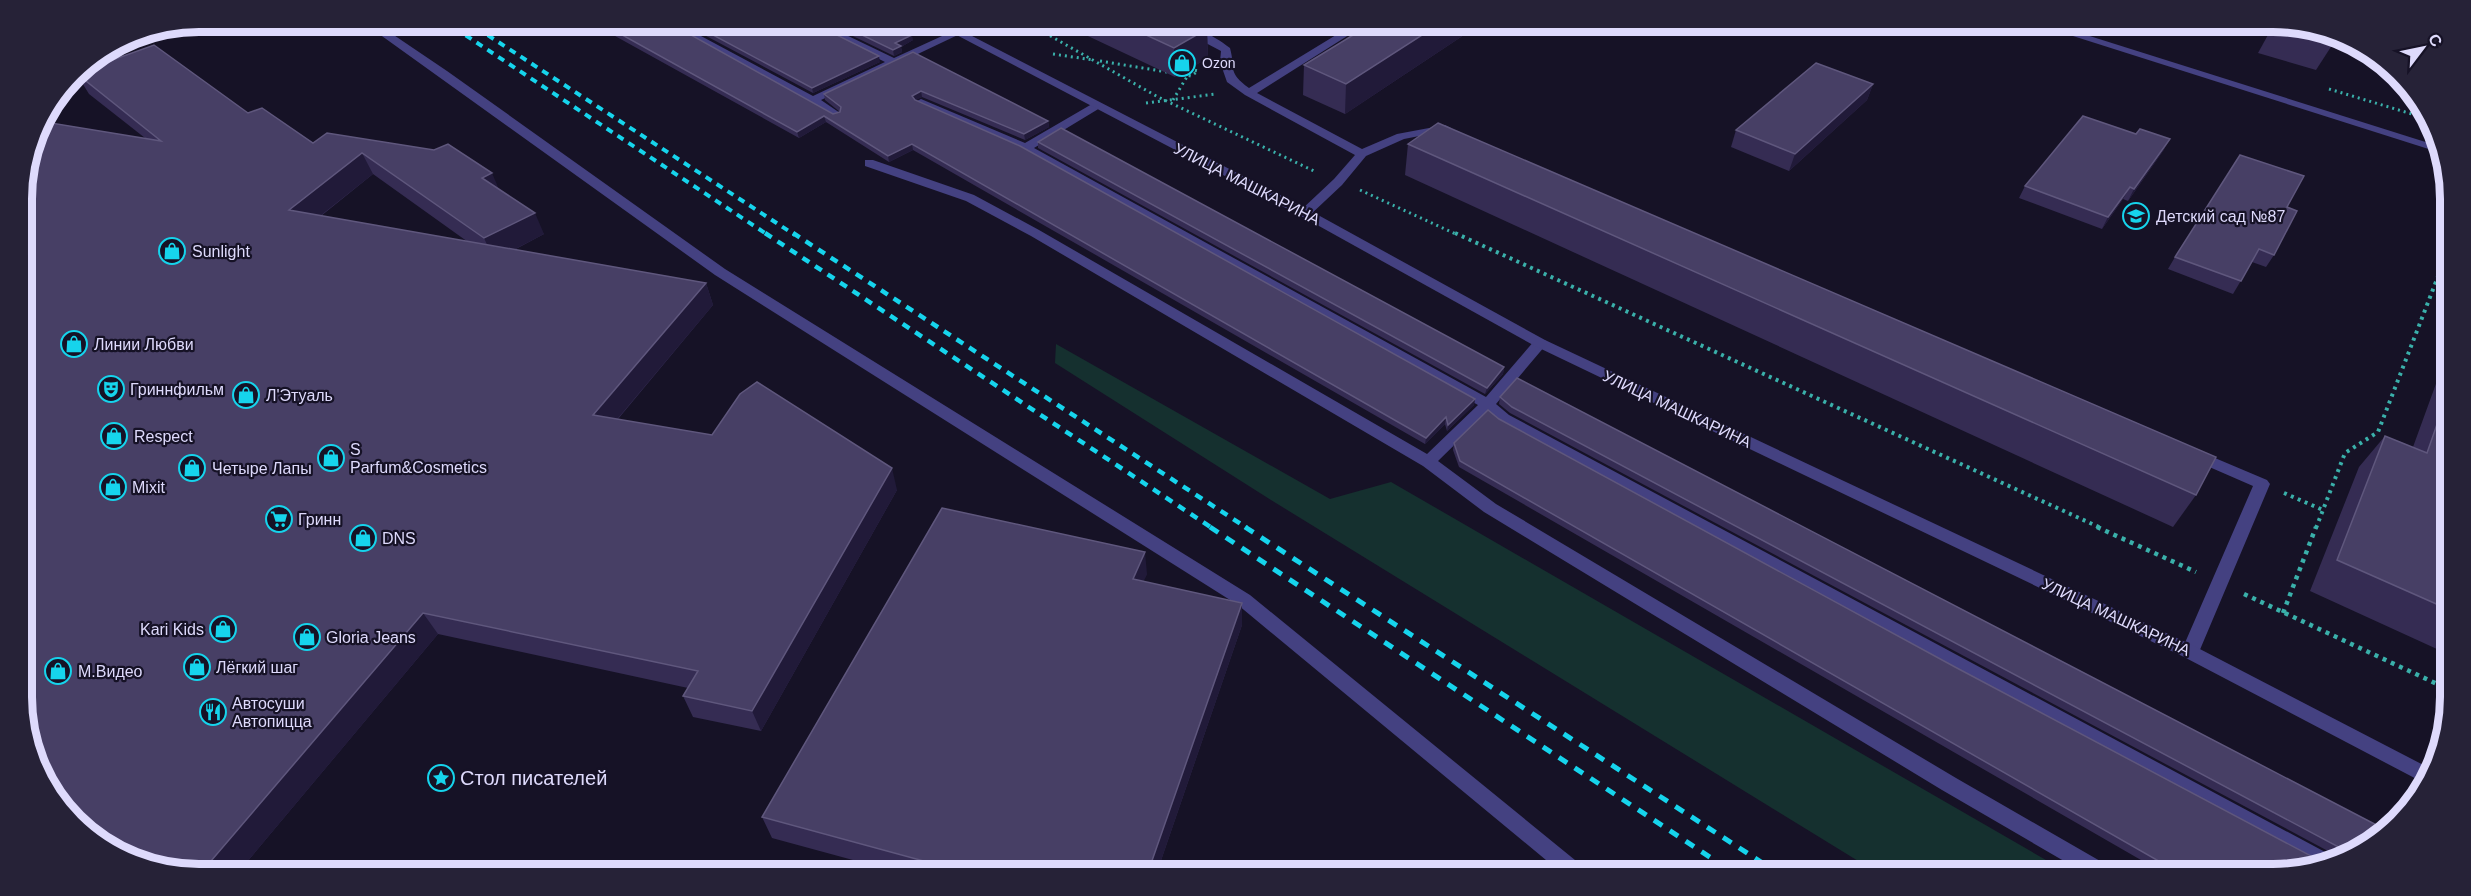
<svg xmlns="http://www.w3.org/2000/svg" width="2471" height="896" viewBox="0 0 2471 896" font-family="Helvetica,sans-serif">
<rect width="100%" height="100%" fill="#161226"/>
<!-- green -->
<polygon fill="#15302f" points="1056,344 1330,499 1391,482 2072,875 1881,875 1271,500 1055,363"/>
<g fill="none" stroke-linecap="round" stroke-linejoin="round">
<!-- path-far2 -->
<g stroke="#3ab0aa" stroke-width="3" stroke-dasharray="2 4" stroke-linecap="butt">
<polyline points="1024,21 1158,97 1314,171"/>
<polyline points="1053,54 1093,60"/>
<polyline points="1100,61 1167,72"/>
<polyline points="1177,73 1191,76 1198,71 1189,69 1183,73"/>
<polyline points="2329,89 2422,117"/>
<polyline points="1173,100 1188,75"/>
<polyline points="1146,103 1216,94"/>
<polyline points="1360,190 1458,235"/>
</g>
<!-- path-far1 -->
<g stroke="#3ab0aa" stroke-width="4" stroke-dasharray="3 4.5" stroke-linecap="butt">
<polyline points="1455,233 2101,528"/>
<polyline points="2284,493 2323,510"/>
<polyline points="2316,528 2345,453 2378,432 2449,248"/>
</g>
<!-- path -->
<g stroke="#3ab0aa" stroke-width="4.5" stroke-dasharray="4 5" stroke-linecap="butt">
<polyline points="2097,527 2196,572"/>
<polyline points="2244,594 2450,690"/>
<polyline points="2283,613 2316,527"/>
</g>
<!-- service -->
<g fill="#444181" fill-rule="evenodd">
<polygon points="361,21 373,21 447,71 725,269 1250,595 1586,869 1589,875 1564,875 1238,605 715,275"/>
<polygon points="660,21 673,21 813,96 885,62 804,21 817,21 894,58 953,31 962,33 821,100 840,113 840,117 836,118"/>
<path d="M1164,21C1186,21 1212,34 1230,48C1236,70 1227,72 1249,88L1359,21H1371L1257,93L1362,149L1397,134L1445,125L1451,128L1445,131L1404,139L1366,156L1342,185L1309,216H1301V210L1334,179L1355,155L1245,95L1227,82L1220,62L1221,51Z"/>
<polygon points="2316,29 2337,35 2349,43 2312,34 2312,30"/>
<polygon points="921,99 1025,143 1092,104 1100,104 1100,108 1034,148 1486,397 1535,340 1545,340 1547,343 1545,346 1496,404 1509,415 2340,860 2320,868 1952,671 1499,423 1487,413 1438,461 1496,504 1956,778 2114,869 2117,875 2088,875 1942,790 1484,512 1423,466 1031,236 966,201 865,166 865,160 873,160 974,195 1039,230 1427,454 1478,405 1022,150 917,104 915,102"/>
<polygon points="2196,450 2267,480 2270,484 2199,652 2196,657 2190,659 2184,657 2181,652 2253,486 2191,459 2188,455 2191,451"/>
</g>
<!-- minor -->
<polygon fill="#444181" fill-rule="evenodd" points="930,21 943,21 1309,210 1545,340 2196,647 2433,770 2426,784 2184,657 1535,346 1301,216"/>
<!-- tertiary -->
<polygon fill="#444181" fill-rule="evenodd" points="2026,21 2042,21 2435,145 2438,152"/>
<!-- rail-far2 -->
<g stroke="#16d4ec" stroke-width="4" stroke-dasharray="7 6" stroke-linecap="butt">
<polyline points="444,21 768,235"/>
<polyline points="466,21 795,235"/>
</g>
<!-- rail-far1 -->
<g stroke="#16d4ec" stroke-width="4.5" stroke-dasharray="8 7" stroke-linecap="butt">
<polyline points="765,233 1212,528"/>
<polyline points="793,233 1247,528"/>
</g>
<!-- rail -->
<g stroke="#16d4ec" stroke-width="5" stroke-dasharray="10 9" stroke-linecap="butt">
<polyline points="1210,527 1737,875"/>
<polyline points="1245,527 1781,875"/>
</g>
</g>
<!-- wall -->
<g fill="#352c53" fill-rule="evenodd">
<polygon points="586,21 666,21 833,114 840,112 825,100 824,94 913,52 1048,121 1049,127 1025,140 922,97 915,100 1475,399 1474,405 1447,431 1445,424 1425,444 913,150 889,162 826,122 799,138 597,26"/>
<polygon points="678,21 809,21 880,62 813,93"/>
<polygon points="822,21 884,21 913,40 901,47 902,52 894,56"/>
<polygon points="1056,21 1189,21 1207,29 1208,58 1175,77"/>
<polygon points="1376,21 1485,21 1345,114 1303,95 1304,65"/>
<polygon points="2274,24 2338,36 2316,70 2258,53"/>
<path d="M76,73L248,113L313,143L327,133L499,189L544,234L514,250L706,283L713,305L618,419L897,490L761,731L693,717L683,696L688,688L438,634L236,875L145,138L89,94ZM373,174L468,242L321,216Z"/>
<polygon points="1873,84 1867,100 1789,171 1731,147 1736,130"/>
<polygon points="2136,134 2170,139 2163,151 2128,201 2123,199 2102,229 2019,198 2025,186"/>
<polygon points="1038,142 1504,367 1503,374 1485,394 1038,148"/>
<polygon points="1408,144 2196,495 2173,527 1405,175"/>
<polygon points="2287,207 2274,255 2266,267 2252,262 2233,294 2168,269 2175,257"/>
<polygon points="2449,348 2450,655 2310,591 2359,467 2385,436 2413,447"/>
<polygon points="1500,397 2381,838 2330,865 2284,875 2167,875 1459,467 1453,450 1454,443 1499,419 1955,667 2326,864 2341,858 1510,413 1499,404"/>
<polygon points="1147,574 1143,581 1242,625 1156,875 908,875 772,838 762,817"/>
</g>
<!-- shaded-wall -->
<g fill="#211a39">
<polygon points="1444,21 1485,21 1345,114 1346,84"/>
<polygon points="1207,29 1208,58 1175,77 1174,48"/>
<polygon points="912,35 913,40 901,47 902,52 894,56 893,50 895,43"/>
<polygon points="879,56 880,62 813,93 812,88"/>
<polygon points="1873,84 1867,100 1789,171 1795,154"/>
<polygon points="921,91 922,97 913,102 912,96"/>
<polygon points="824,116 826,122 799,138 797,132"/>
<polygon points="1048,121 1049,127 1025,140 1024,134"/>
<polygon points="2170,139 2163,151 2128,201 2134,189"/>
<polygon points="912,144 913,150 889,162 888,156"/>
<polygon points="362,153 373,174 301,231 289,210"/>
<polygon points="492,173 501,194 482,178"/>
<polygon points="2130,187 2123,199 2102,229 2108,217"/>
<polygon points="535,213 544,234 494,260 484,238"/>
<polygon points="706,283 713,305 603,436 593,415"/>
<polygon points="1504,367 1503,374 1485,394 1487,388"/>
<polygon points="1475,399 1474,405 1447,431 1448,425"/>
<polygon points="1446,417 1445,424 1425,444 1426,438"/>
<polygon points="892,468 897,490 761,731 752,711"/>
<polygon points="1145,552 1147,574 1135,601 1133,579"/>
<polygon points="1242,603 1242,625 1156,875 1147,875"/>
<polygon points="423,613 438,634 236,875 199,875"/>
</g>
<!-- building -->
<g fill="#473f65" stroke="#5f577d" stroke-width="1.5">
<polygon points="597,21 666,21 833,114 840,112 841,107 824,94 913,52 1048,121 1024,134 921,91 912,96 915,100 1020,146 1475,399 1448,425 1446,417 1426,438 912,144 888,156 824,116 797,132"/>
<polygon points="687,21 809,21 879,56 812,88"/>
<polygon points="833,21 884,21 912,35 895,43 901,46 893,50"/>
<polygon points="1116,21 1189,21 1207,29 1174,48"/>
<polygon points="1376,21 1444,21 1346,84 1304,65"/>
<polygon points="2276,21 2330,30 2338,36 2334,41 2274,24"/>
<polygon points="154,45 248,113 262,108 313,143 327,133 434,150 448,144 492,173 482,178 535,213 484,238 362,153 289,210 706,283 593,415 712,435 740,394 757,382 892,468 752,711 683,696 698,671 423,613 199,875 141,866 65,815 24,732 21,186 39,121 161,141 76,73"/>
<polygon points="1816,63 1873,84 1795,154 1736,130"/>
<polygon points="2083,116 2136,134 2140,129 2170,139 2134,189 2130,187 2108,217 2025,186"/>
<polygon points="1438,123 2216,457 2196,495 1408,144"/>
<polygon points="1061,128 1504,367 1487,388 1038,142"/>
<polygon points="2240,155 2304,176 2287,207 2297,211 2274,255 2259,249 2241,281 2175,257"/>
<polygon points="1517,378 2388,831 2381,838 2330,865 2284,875 2183,875 1460,461 1454,443 1488,410 1499,419 1955,667 2326,864 2349,855 2348,852 1512,407 1500,397"/>
<polygon points="2449,390 2450,610 2337,560 2385,436 2427,453"/>
<polygon points="942,508 1145,552 1133,579 1242,603 1147,875 975,875 762,817"/>
</g>
<!-- icons -->
<defs>
<symbol id="shop-ring" viewBox="-11 -11 22 22"><circle r="9.5" fill="#161226" stroke="#16d4ec" stroke-width="1.5"/><path d="M-5-2.5h2.3a2.7 3.5 0 0 1 5.4 0H5L5.5 6h-11ZM-1.5-2.5h3a1.5 2.3 0 0 0-3 0Z" fill="#16d4ec"/></symbol>
<symbol id="school-ring" viewBox="-11 -11 22 22"><circle r="9.5" fill="#161226" stroke="#16d4ec" stroke-width="1.5"/><path d="M0-5L7-2L0 1L-7-2ZM-4 1L0 2.5L4 1V4Q0 6-4 4Z" fill="#16d4ec"/></symbol>
<symbol id="theatre-ring" viewBox="-11 -11 22 22"><circle r="9.5" fill="#161226" stroke="#16d4ec" stroke-width="1.5"/><path d="M-5-5.5Q0-4 5-5.5V0Q5 5 0 6Q-5 5-5 0ZM-3.3-2.5H-1v1.5H-3.3ZM1-2.5H3.3v1.5H1ZM-2.8 1Q0 5.5 2.8 1Z" fill="#16d4ec"/></symbol>
<symbol id="supermarket-ring" viewBox="-11 -11 22 22"><circle r="9.5" fill="#161226" stroke="#16d4ec" stroke-width="1.5"/><path d="M-6-5.5h2.5l.6 2H6L4.5 2H-2.5L-4.4-4H-6ZM-1.5 3.2a1.3 1.3 0 1 0 .1 0ZM3 3.2a1.3 1.3 0 1 0 .1 0Z" fill="#16d4ec"/></symbol>
<symbol id="restaurant-ring" viewBox="-11 -11 22 22"><circle r="9.5" fill="#161226" stroke="#16d4ec" stroke-width="1.5"/><path d="M-5-6h1v4h1v-4h1v4h1v-4h1v5L-1.5 .5V6h-2V.5L-5-1ZM5-6V6H3V1.5H1.5Q1.5-4 5-6Z" fill="#16d4ec"/></symbol>
<symbol id="sight-ring" viewBox="-11 -11 22 22"><circle r="9.5" fill="#161226" stroke="#16d4ec" stroke-width="1.5"/><path d="M0-6L1.8-2.2L6-1.7L2.9 1.2L3.7 5.4L0 3.3L-3.7 5.4L-2.9 1.2L-6-1.7L-1.8-2.2Z" fill="#16d4ec"/></symbol>
</defs>
<g fill-rule="evenodd">
<use href="#shop-ring" x="1167" y="48" width="30" height="30"/>
<use href="#school-ring" x="2121" y="201" width="30" height="30"/>
<use href="#shop-ring" x="157" y="236" width="30" height="30"/>
<use href="#shop-ring" x="59" y="329" width="30" height="30"/>
<use href="#theatre-ring" x="96" y="374" width="30" height="30"/>
<use href="#shop-ring" x="231" y="380" width="30" height="30"/>
<use href="#shop-ring" x="99" y="421" width="30" height="30"/>
<use href="#shop-ring" x="316" y="443" width="30" height="30"/>
<use href="#shop-ring" x="177" y="453" width="30" height="30"/>
<use href="#shop-ring" x="98" y="472" width="30" height="30"/>
<use href="#supermarket-ring" x="264" y="504" width="30" height="30"/>
<use href="#shop-ring" x="348" y="523" width="30" height="30"/>
<use href="#shop-ring" x="208" y="614" width="30" height="30"/>
<use href="#shop-ring" x="292" y="622" width="30" height="30"/>
<use href="#shop-ring" x="182" y="652" width="30" height="30"/>
<use href="#shop-ring" x="43" y="656" width="30" height="30"/>
<use href="#restaurant-ring" x="198" y="697" width="30" height="30"/>
<use href="#sight-ring" x="426" y="763" width="30" height="30"/>
</g>
<g text-anchor="middle" dominant-baseline="central" stroke-width="4.5" stroke-linejoin="round" paint-order="stroke">
<!-- far-poi labels -->
<g font-size="14" fill="#dedafc" stroke="#161226" text-anchor="start">
<text x="1202" y="63">Ozon</text>
</g>
<!-- street labels -->
<g font-size="16" fill="#dedafc" stroke="#161226">
<text transform="translate(1247 184) rotate(27)">УЛИЦА МАШКАРИНА</text>
<text transform="translate(1677 409) rotate(25)">УЛИЦА МАШКАРИНА</text>
<text transform="translate(2116 617) rotate(25)">УЛИЦА МАШКАРИНА</text>
</g>
<!-- poi labels -->
<g font-size="16" fill="#dedafc" stroke="#161226" text-anchor="start">
<text x="2156" y="216">Детский сад №87</text>
<text x="192" y="251">Sunlight</text>
<text x="94" y="344">Линии Любви</text>
<text x="130" y="389">Гриннфильм</text>
<text x="266" y="395">Л'Этуаль</text>
<text x="134" y="436">Respect</text>
<text x="350" y="449">S<tspan x="350" dy="18">Parfum&amp;Cosmetics</tspan></text>
<text x="212" y="468">Четыре Лапы</text>
<text x="132" y="487">Mixit</text>
<text x="298" y="519">Гринн</text>
<text x="382" y="538">DNS</text>
<text x="204" y="629" text-anchor="end">Kari Kids</text>
<text x="326" y="637">Gloria Jeans</text>
<text x="216" y="667">Лёгкий шаг</text>
<text x="78" y="671">М.Видео</text>
<text x="232" y="703">Автосуши<tspan x="232" dy="18">Автопицца</tspan></text>
</g>
<!-- near-poi labels -->
<g font-size="20" fill="#dedafc" stroke="#161226" text-anchor="start">
<text x="460" y="778">Стол писателей</text>
</g>
</g>
<!-- crop -->
<path d="M0 0H2471V896H0ZM199 32H2273A167 167 0 0 1 2440 199V697A167 167 0 0 1 2273 864H199A167 167 0 0 1 32 697V199A167 167 0 0 1 199 32Z" fill="#262237" fill-rule="evenodd"/>
<path fill="none" stroke="#dedafc" stroke-width="8" d="M199 32H2273A167 167 0 0 1 2440 199V697A167 167 0 0 1 2273 864H199A167 167 0 0 1 32 697V199A167 167 0 0 1 199 32Z"/>
<!-- north arrow -->
<g transform="translate(2423 48) rotate(58)" stroke="#161226" stroke-width="4.5" paint-order="stroke">
<path d="M0-4.5L10 22L0 15L-10 22Z" fill="#dedafc"/>
<text y="-9" font-size="16" font-weight="bold" text-anchor="middle" fill="#dedafc">С</text>
</g>
</svg>
